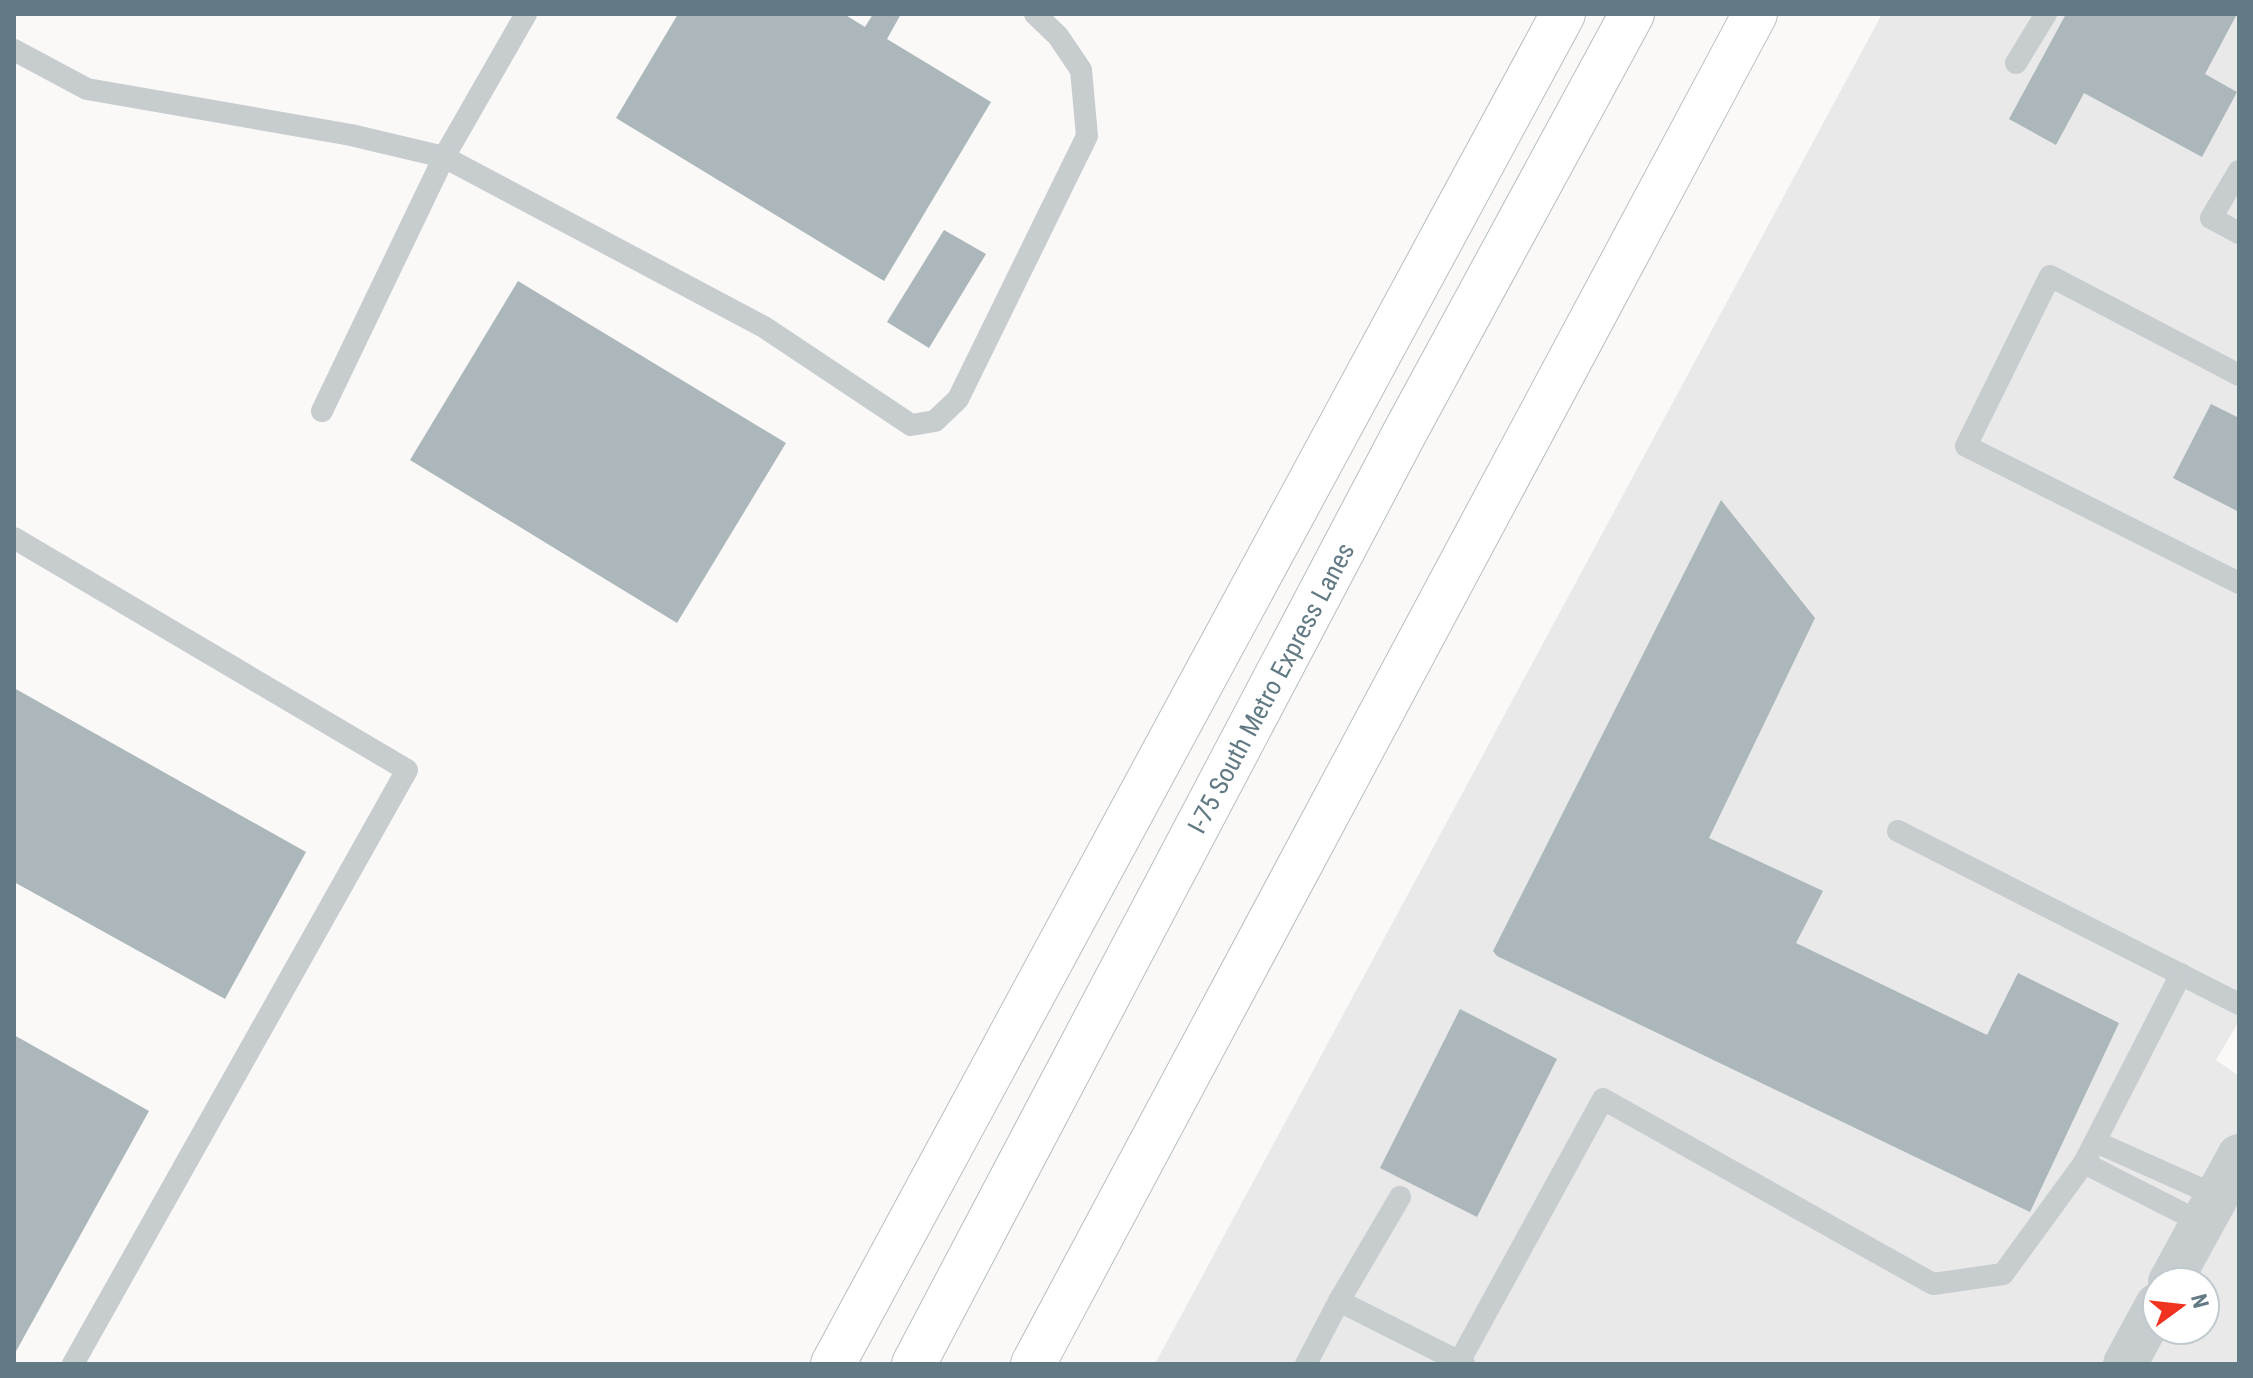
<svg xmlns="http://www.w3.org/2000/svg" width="2253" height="1378" viewBox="0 0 2253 1378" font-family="'Roboto Condensed',sans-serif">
<rect width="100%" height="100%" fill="#faf9f7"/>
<!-- built -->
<path fill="#e8e9e8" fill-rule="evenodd" d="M1882,14H2239V1021L2216,1060L2239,1076V1364H1155ZM2157,1282H2205V1330H2157Z"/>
<!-- building -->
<g fill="#abb7bb">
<polygon points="678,14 844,14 865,27 873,14 901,14 887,39 991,102 884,281 616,118"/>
<polygon points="2066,14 2237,14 2205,74 2237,92 2202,157 2084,93 2056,145 2009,119"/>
<polygon points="944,230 986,254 929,348 887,322"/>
<polygon points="518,281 786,443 677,623 410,460"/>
<polygon points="2211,404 2239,418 2239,512 2173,478"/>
<polygon points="1721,500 1815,618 1709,838 1823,891 1796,943 1987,1035 2018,973 2119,1023 2030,1212 1497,956 1493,951"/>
<polygon points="14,688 306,852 225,999 14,882"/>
<polygon points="1460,1009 1557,1059 1477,1217 1380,1168"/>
<polygon points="14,1035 149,1111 14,1355"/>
</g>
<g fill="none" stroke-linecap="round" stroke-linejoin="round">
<defs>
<g id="motorway">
<polyline points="833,1364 1563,14"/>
<polyline points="914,1364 1404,434 1632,14"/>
<polyline points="1033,1364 1755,14"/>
</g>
</defs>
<!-- motorway casing -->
<use href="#motorway" stroke="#b9bec0" stroke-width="46"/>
<!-- service -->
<g stroke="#c7cccf" stroke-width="22">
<polyline points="14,50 87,89 351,135 444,157 526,14"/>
<polyline points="2016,63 2046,14"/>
<polyline points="2239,171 2211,218 2239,233"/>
<polyline points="2239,375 2050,276 1966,446 2239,583"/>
<polyline points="322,411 444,157 764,327 911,425 935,421 958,399 1087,136 1081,70 1058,36 1035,14"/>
<polyline points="14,538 407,770 73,1364"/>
<polyline points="1898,831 2239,1004"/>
<polyline points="2096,1142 2217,1196"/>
<polyline points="2084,1163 2202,1223"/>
<polyline points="1339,1301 1464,1364"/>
<polyline points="1306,1364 1339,1301 1400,1197"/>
<polyline points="1458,1364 1603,1099 1933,1284 2003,1274 2084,1163 2181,974"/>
</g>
<!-- tertiary -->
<g stroke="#c7cccf" stroke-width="44">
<polyline points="2170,1282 2239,1156"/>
<polyline points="2125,1364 2157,1305"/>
</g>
<!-- motorway -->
<use href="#motorway" stroke="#fff" stroke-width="44"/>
</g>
<g text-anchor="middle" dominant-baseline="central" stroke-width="8" stroke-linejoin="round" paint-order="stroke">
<!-- street labels -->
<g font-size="26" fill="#627a84" stroke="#fff">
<text transform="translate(1271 688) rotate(-62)">I-75 South Metro Express Lanes</text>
</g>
</g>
<!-- border -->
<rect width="2253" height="1378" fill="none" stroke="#627a84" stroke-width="32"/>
<!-- north arrow -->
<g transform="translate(2181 1306) rotate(75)"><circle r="38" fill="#ffffff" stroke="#c0cace" stroke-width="2"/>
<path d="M0-6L14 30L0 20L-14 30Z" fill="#f03321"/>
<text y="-12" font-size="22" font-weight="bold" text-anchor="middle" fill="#627a84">N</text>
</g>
</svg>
